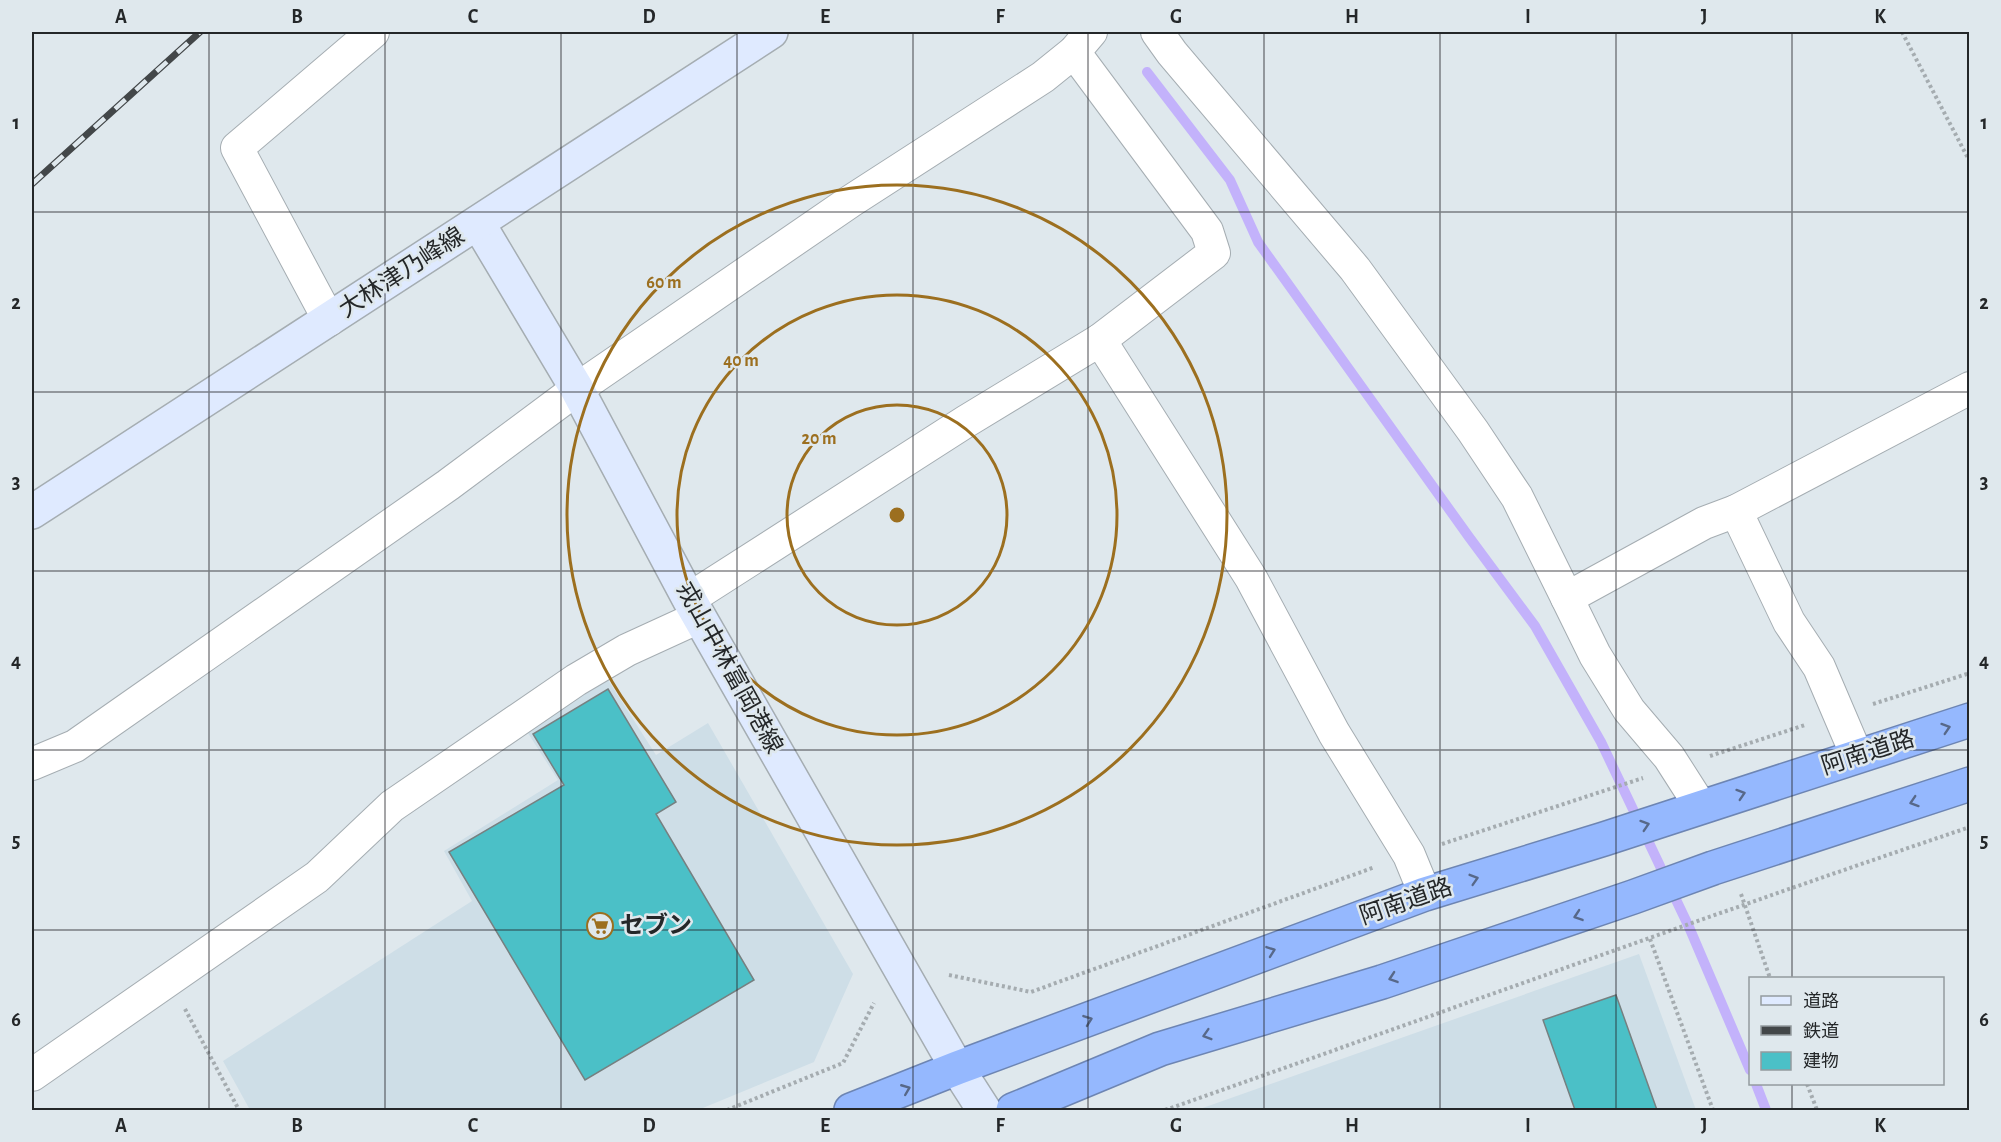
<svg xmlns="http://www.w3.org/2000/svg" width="2001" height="1142" viewBox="0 0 2001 1142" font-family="'Alegreya Sans','Noto Sans JP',sans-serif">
<rect width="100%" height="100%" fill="#dfe8ed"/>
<!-- built -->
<g fill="#cedee7">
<polygon points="608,680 656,755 708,723 853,974 814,1062 698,1110 250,1110 223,1061 472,901 444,851 558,780 526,730"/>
<polygon points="1639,954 1696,1110 1197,1110"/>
</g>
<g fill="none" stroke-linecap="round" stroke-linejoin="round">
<!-- stream -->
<g stroke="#c3b2fb" stroke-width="10">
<polyline points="1147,72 1230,180 1258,242 1469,537 1535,626 1601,742 1689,927 1750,1070"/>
<polyline points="1756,1084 1766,1110"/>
</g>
</g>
<!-- building -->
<g fill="#4bc0c7" stroke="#768081" stroke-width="1.5">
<polygon points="608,689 676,802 656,814 754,980 585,1080 449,852 564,785 533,734"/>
<polygon points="1616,995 1657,1110 1575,1110 1543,1020"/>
</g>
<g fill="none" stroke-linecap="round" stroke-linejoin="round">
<defs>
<g id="street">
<polyline points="1157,32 1172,53 1355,269 1473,431 1517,497 1567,598"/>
<polyline points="1074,52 1207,231 1214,253 1100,340"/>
<polyline points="329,320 237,148 373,32"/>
<polyline points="689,599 965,422 1100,340 1251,578 1334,733 1409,855 1425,894"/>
<polyline points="1857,756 1819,667 1789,622 1736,511 1970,388"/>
<polyline points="32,764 75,746 448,485 577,389 851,201 1043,77 1074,52 1091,32"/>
<polyline points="1701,807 1669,757 1629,710 1595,655 1567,598 1704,523 1736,511"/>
<polyline points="32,1075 317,877 392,806 576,680 627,650 699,617"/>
</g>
<g id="secondary">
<polyline points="478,223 577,389 689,599 957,1068 984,1110"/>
<polyline points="32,512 771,32"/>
</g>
<g id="highway">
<polyline points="851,1110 957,1068 1425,894 1604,839 1970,720"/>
<polyline points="1013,1110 1160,1049 1382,982 1633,897 1713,868 1970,784"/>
</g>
</defs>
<!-- street casing -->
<use href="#street" stroke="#a5adb2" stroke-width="34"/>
<!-- secondary casing -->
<use href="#secondary" stroke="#a5adb2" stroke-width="36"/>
<!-- highway casing -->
<use href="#highway" stroke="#6d85b3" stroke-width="36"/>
<!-- path -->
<g stroke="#a5acb0" stroke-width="4" stroke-dasharray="3 3" stroke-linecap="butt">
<polyline points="1902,32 1970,162"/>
<polyline points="1873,704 1970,673"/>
<polyline points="1710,756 1805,725"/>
<polyline points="1442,844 1643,778"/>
<polyline points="1741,894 1770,978"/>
<polyline points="1650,939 1713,1110"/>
<polyline points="949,975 1031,992 1375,867"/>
<polyline points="185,1009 239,1110"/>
<polyline points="1807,1084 1817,1110"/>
<polyline points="727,1110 843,1063 874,1003"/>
<path d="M1165,1110C1433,1016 1700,918 1970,827"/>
</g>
<!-- street -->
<use href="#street" stroke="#fff" stroke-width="32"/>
<!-- secondary -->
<use href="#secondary" stroke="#dfeaff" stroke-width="33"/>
<!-- highway -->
<use href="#highway" stroke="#95b8fe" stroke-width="33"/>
<defs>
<polyline id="rail" points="32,184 200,32"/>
</defs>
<!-- rail casing -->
<use href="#rail" stroke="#434749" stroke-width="7"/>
<!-- rail -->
<use href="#rail" stroke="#dfe8ed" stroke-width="4.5" stroke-dasharray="14" stroke-linecap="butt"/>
</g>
<!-- one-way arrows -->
<defs><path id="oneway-chevron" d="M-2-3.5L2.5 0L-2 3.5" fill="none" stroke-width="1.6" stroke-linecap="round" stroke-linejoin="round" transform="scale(1.5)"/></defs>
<g stroke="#576889">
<use href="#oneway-chevron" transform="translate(1946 728) rotate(-18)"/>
<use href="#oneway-chevron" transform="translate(1741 794) rotate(-18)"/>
<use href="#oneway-chevron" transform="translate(1914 802) rotate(162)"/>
<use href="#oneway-chevron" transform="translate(1645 825) rotate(-18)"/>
<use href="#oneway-chevron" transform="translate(1474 879) rotate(-17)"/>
<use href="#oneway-chevron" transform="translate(1578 916) rotate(161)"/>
<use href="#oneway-chevron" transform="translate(1271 951) rotate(-20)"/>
<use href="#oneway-chevron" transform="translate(1393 978) rotate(161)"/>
<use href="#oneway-chevron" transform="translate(1088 1020) rotate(-20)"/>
<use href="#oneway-chevron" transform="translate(1207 1035) rotate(163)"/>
<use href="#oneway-chevron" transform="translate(906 1089) rotate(-22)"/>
</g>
<!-- grid -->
<path fill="none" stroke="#242729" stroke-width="1.5" stroke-opacity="0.55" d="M209,32V1110M385,32V1110M561,32V1110M737,32V1110M913,32V1110M1088,32V1110M1264,32V1110M1440,32V1110M1616,32V1110M1792,32V978M32,212H1970M32,392H1970M32,571H1970M32,750H1970M32,930H1970M1792,1084V1110"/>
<!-- distance rings -->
<g fill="none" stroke="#9c6f1f" stroke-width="3">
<circle cx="897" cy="515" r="110"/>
<circle cx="897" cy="515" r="220"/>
<circle cx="897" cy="515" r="330"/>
</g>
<!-- icons -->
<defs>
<symbol id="supermarket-ring" viewBox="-11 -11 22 22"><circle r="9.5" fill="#dfe8ed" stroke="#9c6f1f" stroke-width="1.5"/><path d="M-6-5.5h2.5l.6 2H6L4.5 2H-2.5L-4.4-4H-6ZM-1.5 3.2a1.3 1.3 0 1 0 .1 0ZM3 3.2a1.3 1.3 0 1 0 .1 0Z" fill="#9c6f1f"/></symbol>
</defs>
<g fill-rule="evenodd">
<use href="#supermarket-ring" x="585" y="911" width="30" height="30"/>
</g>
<g text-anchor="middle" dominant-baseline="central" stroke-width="5" stroke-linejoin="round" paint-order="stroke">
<!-- street labels -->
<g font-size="24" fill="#242729" stroke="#dfe8ed">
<text transform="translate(402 273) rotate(-33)">大林津乃峰線</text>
<text transform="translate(729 668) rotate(61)">戎山中林富岡港線</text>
<text transform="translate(1868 753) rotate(-18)">阿南道路</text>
<text transform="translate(1406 902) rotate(-19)">阿南道路</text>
</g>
<!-- poi labels -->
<g font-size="24" font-weight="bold" fill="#242729" stroke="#dfe8ed" text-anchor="start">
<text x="620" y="926">セブン</text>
</g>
</g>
<circle cx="897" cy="515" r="9" fill="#9c6f1f" stroke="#dfe8ed" stroke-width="3"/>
<g font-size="18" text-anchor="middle" font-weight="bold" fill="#9c6f1f" stroke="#dfe8ed" stroke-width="5" stroke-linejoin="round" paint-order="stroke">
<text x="664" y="288">60 m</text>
<text x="741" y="366">40 m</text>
<text x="819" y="444">20 m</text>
</g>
<!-- border -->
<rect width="2001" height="1142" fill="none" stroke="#dfe8ed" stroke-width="66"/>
<!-- legend -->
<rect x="1749" y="977" width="195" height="108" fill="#dfe8ed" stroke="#949b9f" stroke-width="1.5"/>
<rect x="1761" y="996" width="30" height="9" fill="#dfeaff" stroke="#949b9f" stroke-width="1.5"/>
<text x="1803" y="1007" font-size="18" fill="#242729">道路</text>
<rect x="1761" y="1026" width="30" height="9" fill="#434749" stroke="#949b9f" stroke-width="1.5"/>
<text x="1803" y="1037" font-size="18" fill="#242729">鉄道</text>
<rect x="1761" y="1052" width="30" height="18" fill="#4bc0c7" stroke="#949b9f" stroke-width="1.5"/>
<text x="1803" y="1067" font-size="18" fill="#242729">建物</text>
<rect x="33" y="33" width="1935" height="1076" fill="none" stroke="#242729" stroke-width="2"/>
<g font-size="20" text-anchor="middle" font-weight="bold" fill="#242729">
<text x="121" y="23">A</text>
<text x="297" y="23">B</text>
<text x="473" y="23">C</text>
<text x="649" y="23">D</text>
<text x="825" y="23">E</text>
<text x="1000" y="23">F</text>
<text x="1176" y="23">G</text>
<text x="1352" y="23">H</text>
<text x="1528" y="23">I</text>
<text x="1704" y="23">J</text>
<text x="1880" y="23">K</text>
<text x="16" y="129">1</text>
<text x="1984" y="129">1</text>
<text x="16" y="309">2</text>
<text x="1984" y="309">2</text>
<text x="16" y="488">3</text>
<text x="1984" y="488">3</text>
<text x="16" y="667">4</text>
<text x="1984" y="667">4</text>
<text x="16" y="847">5</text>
<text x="1984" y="847">5</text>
<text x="16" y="1026">6</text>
<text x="1984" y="1026">6</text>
<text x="121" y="1132">A</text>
<text x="297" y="1132">B</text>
<text x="473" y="1132">C</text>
<text x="649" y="1132">D</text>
<text x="825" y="1132">E</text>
<text x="1000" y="1132">F</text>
<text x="1176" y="1132">G</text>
<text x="1352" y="1132">H</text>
<text x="1528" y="1132">I</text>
<text x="1704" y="1132">J</text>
<text x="1880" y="1132">K</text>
</g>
</svg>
